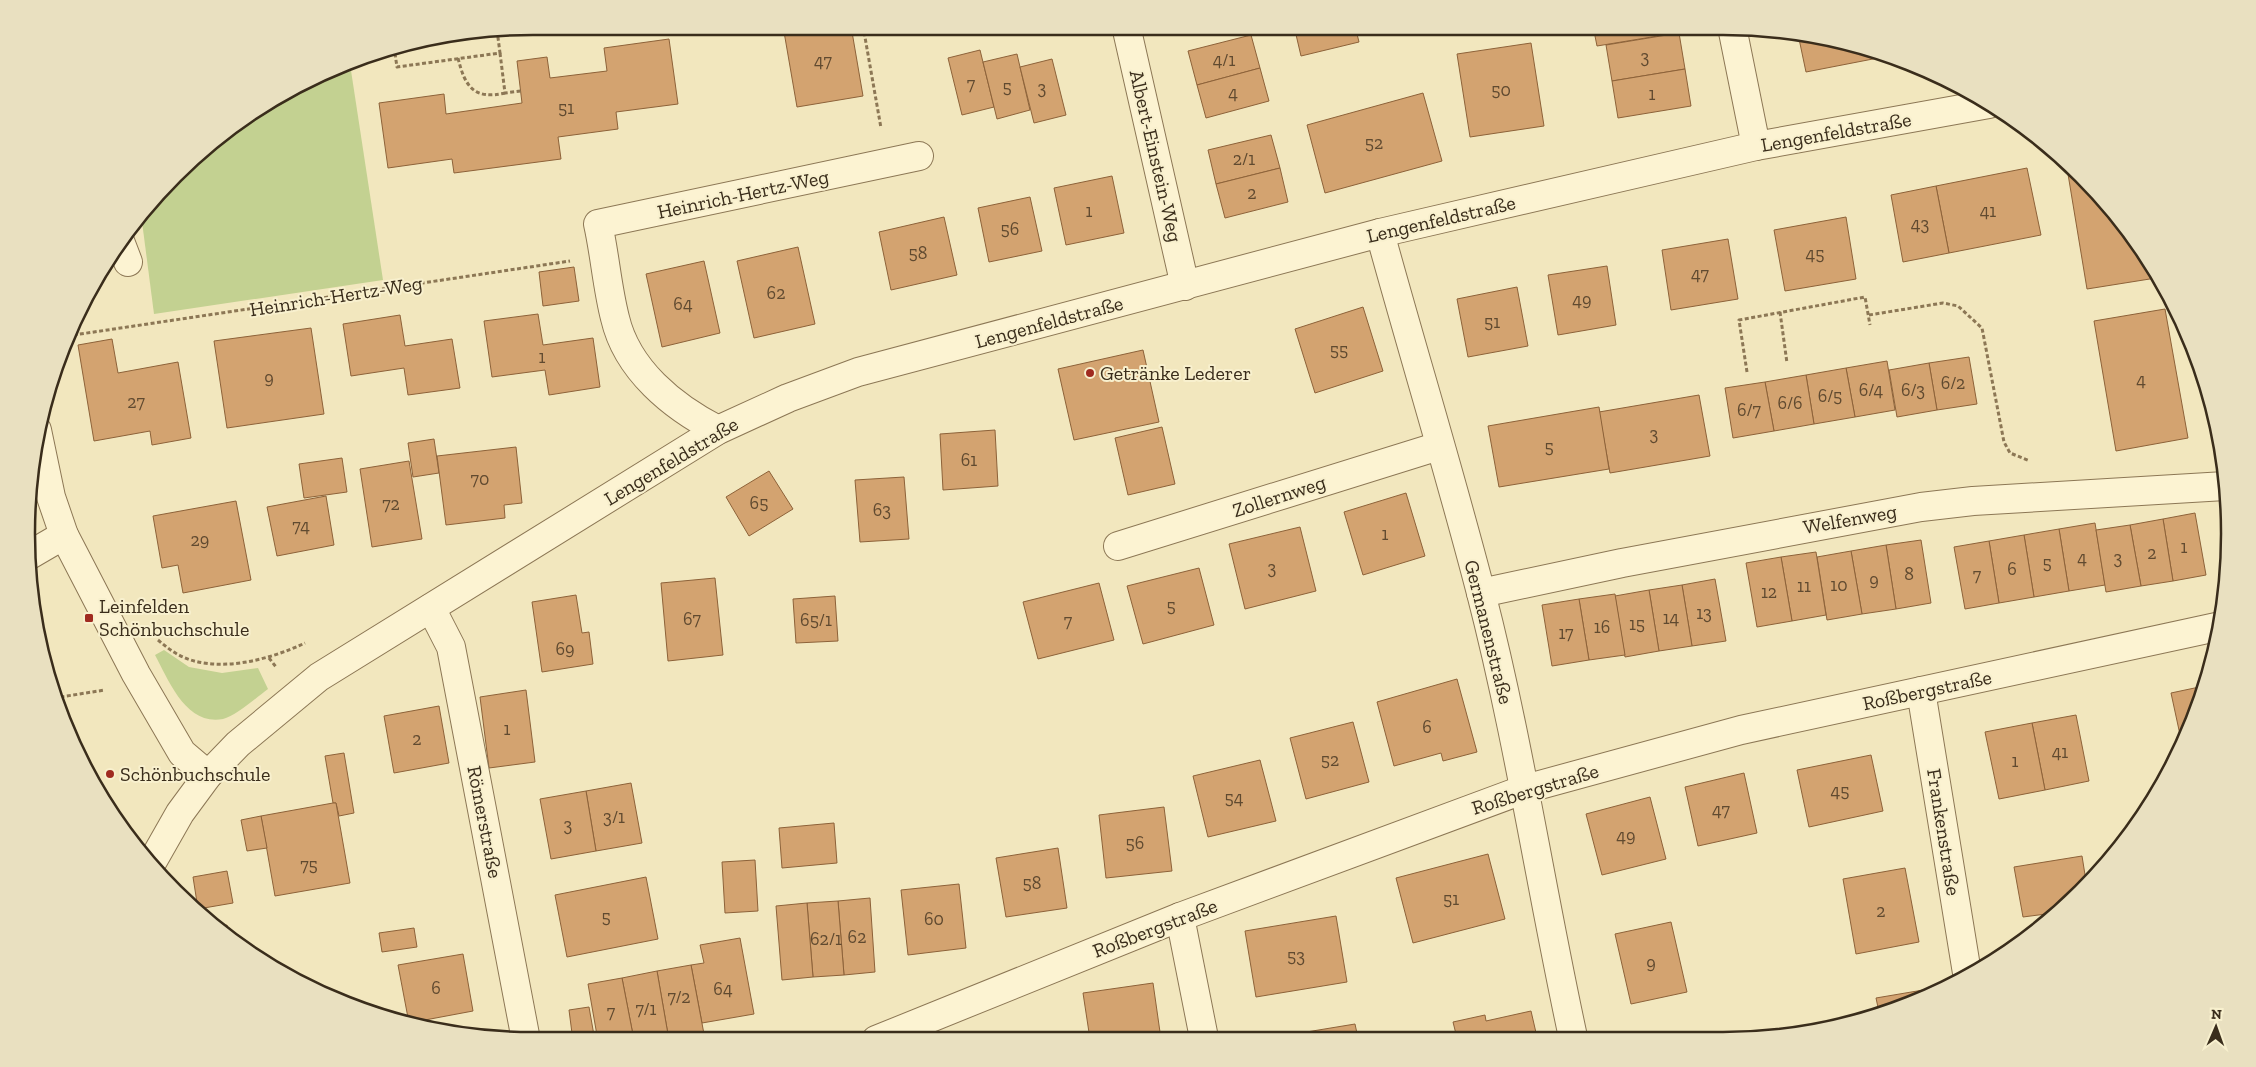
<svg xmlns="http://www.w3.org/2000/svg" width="2256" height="1067" viewBox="0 0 2256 1067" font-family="'Zilla Slab',serif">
<rect width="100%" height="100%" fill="#f2e7be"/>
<!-- green -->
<g fill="#c3d191">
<polygon points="350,64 383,280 154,314 141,214 152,199 224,131 280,94 345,65"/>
<path d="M164,650L189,667L222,673L258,668L268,689C257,697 236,716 223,719C186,726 169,681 155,655Z"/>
</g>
<!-- building -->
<g fill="#d3a370" stroke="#8d6239">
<polygon points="783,26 851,26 863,96 797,107"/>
<polygon points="1294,26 1355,26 1359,42 1301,56"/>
<polygon points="1593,26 1668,26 1670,34 1597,46"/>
<polygon points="1679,33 1685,69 1612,81 1606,45"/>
<polygon points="1798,34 1822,36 1876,53 1878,58 1806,72"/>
<polygon points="1251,35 1260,68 1197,85 1188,51"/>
<polygon points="669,39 678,104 616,112 618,129 558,137 561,159 454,173 452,159 388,168 379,103 444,94 446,114 522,103 517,61 547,57 550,78 607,71 604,48"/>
<polygon points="1531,43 1544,126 1470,137 1457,54"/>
<polygon points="980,50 994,107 962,115 948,58"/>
<polygon points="1017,54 1030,110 997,119 983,62"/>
<polygon points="1052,59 1066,115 1034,123 1020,67"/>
<polygon points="1260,68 1269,101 1206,118 1197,85"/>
<polygon points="1685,69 1691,106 1618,118 1612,81"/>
<polygon points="1423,93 1442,161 1325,193 1307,125"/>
<polygon points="1271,135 1280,168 1216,184 1208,150"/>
<polygon points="2071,167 2081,175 2144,252 2156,278 2087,289 2067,168"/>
<polygon points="1280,168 1288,202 1225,218 1216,184"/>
<polygon points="2027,168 2041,235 1949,253 1936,186"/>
<polygon points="1112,176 1124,233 1066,245 1054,188"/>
<polygon points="1936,186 1949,253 1903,262 1891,195"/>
<polygon points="1030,197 1042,251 989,262 978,208"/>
<polygon points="944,217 957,275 891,290 879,232"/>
<polygon points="1846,217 1856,279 1785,291 1774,230"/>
<polygon points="1728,239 1738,299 1671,310 1662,250"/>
<polygon points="798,247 815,324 754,338 737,261"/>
<polygon points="704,261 720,333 662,347 646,274"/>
<polygon points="1607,266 1616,325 1558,335 1548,275"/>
<polygon points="574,267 579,301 543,306 539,272"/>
<polygon points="1517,287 1528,346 1468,357 1457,299"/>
<polygon points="1363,307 1383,371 1315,393 1295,329"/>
<polygon points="2165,309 2188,438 2116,451 2094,321"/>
<polygon points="538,314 543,345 593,338 600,387 549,395 545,370 492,377 484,321"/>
<polygon points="400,315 405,346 452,339 460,388 408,395 404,368 351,376 343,324"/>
<polygon points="311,328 324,414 227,428 214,341"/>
<polygon points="112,339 118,373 178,362 191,438 152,445 150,431 94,441 78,345"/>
<polygon points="1143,350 1159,422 1074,440 1058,369"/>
<polygon points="1969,357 1977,404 1937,410 1929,363"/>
<polygon points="1887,361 1895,410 1855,417 1846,368"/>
<polygon points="1929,363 1937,410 1897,417 1889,370"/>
<polygon points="1846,368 1855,417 1814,424 1806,375"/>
<polygon points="1806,375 1814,424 1774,431 1765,382"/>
<polygon points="1765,382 1774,431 1733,438 1725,388"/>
<polygon points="1699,395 1710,456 1610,473 1599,412"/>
<polygon points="1599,407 1609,469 1499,487 1488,426"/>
<polygon points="1162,427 1175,484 1128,495 1115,438"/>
<polygon points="995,430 998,486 943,490 940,434"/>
<polygon points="434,439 439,473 413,477 408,443"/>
<polygon points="516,447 522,503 504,505 505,518 446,525 437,456"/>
<polygon points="342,458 347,492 304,498 299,464"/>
<polygon points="409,461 422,539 372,547 360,469"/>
<polygon points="769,471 793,509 749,536 726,497"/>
<polygon points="904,477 909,539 860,542 855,480"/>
<polygon points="1406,493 1425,556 1363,575 1344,512"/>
<polygon points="326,496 334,545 277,556 267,507"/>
<polygon points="236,501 251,580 183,593 178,565 162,568 153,516"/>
<polygon points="2195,513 2206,575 2173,581 2163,519"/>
<polygon points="2163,519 2173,581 2141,586 2130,525"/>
<polygon points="2095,523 2105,585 2069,591 2059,529"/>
<polygon points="2130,525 2141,586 2106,592 2096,530"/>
<polygon points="1300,527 1316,591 1245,609 1229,544"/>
<polygon points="2059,529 2069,591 2034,597 2024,535"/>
<polygon points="2024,535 2034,597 1999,603 1989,541"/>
<polygon points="1921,540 1931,603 1896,609 1886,545"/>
<polygon points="1989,541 1999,603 1965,609 1954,547"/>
<polygon points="1886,545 1896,609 1862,614 1851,551"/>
<polygon points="1851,551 1862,614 1827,620 1817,557"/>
<polygon points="1816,552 1826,615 1792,621 1781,557"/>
<polygon points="1781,557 1792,621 1757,627 1746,563"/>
<polygon points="1199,568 1214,625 1143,644 1127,586"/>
<polygon points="715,578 723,655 668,661 661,583"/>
<polygon points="1715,579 1726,641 1692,646 1682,585"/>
<polygon points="1099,583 1114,640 1038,659 1023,602"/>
<polygon points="1682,585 1692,646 1659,651 1649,590"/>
<polygon points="1649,590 1659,651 1625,657 1615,596"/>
<polygon points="1615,594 1625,655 1589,660 1579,599"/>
<polygon points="576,595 582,633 589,632 593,664 542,672 532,602"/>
<polygon points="835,596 838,641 796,643 793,599"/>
<polygon points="1579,599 1589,660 1552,666 1542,605"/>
<polygon points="1457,679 1477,752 1443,761 1441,753 1394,766 1377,702"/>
<polygon points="2204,686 2191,728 2182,744 2171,693"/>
<polygon points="526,690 535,762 489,768 480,697"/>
<polygon points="439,706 449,763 394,773 384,716"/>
<polygon points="2076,715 2089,781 2045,790 2032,723"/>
<polygon points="1353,722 1369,782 1306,799 1290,738"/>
<polygon points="2032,723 2045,790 1999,799 1985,732"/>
<polygon points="344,753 354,813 339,816 336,803 333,803 325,756"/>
<polygon points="1871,755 1883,811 1809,827 1797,770"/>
<polygon points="1260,760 1276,821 1208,837 1193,776"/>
<polygon points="1744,773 1757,833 1698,846 1685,787"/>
<polygon points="631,783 642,843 596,851 586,791"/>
<polygon points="586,791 596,851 551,859 540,799"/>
<polygon points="1650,797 1666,859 1602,875 1586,814"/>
<polygon points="333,803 336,803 350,883 275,896 261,816"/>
<polygon points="1164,807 1172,871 1106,878 1099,815"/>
<polygon points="261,816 267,848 247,851 241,820"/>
<polygon points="834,823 837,863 782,868 779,828"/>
<polygon points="1058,848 1067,908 1006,917 996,858"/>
<polygon points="1488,854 1505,919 1413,943 1396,878"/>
<polygon points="2082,856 2086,881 2054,913 2023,917 2014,867"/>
<polygon points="755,860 758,911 725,913 722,862"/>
<polygon points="1905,868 1919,942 1856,954 1843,879"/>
<polygon points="227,871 233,903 198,909 193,877"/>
<polygon points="646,877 658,939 567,957 555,895"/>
<polygon points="959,884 966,948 908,955 901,890"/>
<polygon points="870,898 875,972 844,975 838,901"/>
<polygon points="838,901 844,975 813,977 807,903"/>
<polygon points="807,903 813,977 782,980 776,906"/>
<polygon points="1336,916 1347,982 1256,997 1245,931"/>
<polygon points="1671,922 1687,992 1631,1004 1615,934"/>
<polygon points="227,925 230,939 216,927"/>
<polygon points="414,928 417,947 382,952 379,933"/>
<polygon points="740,938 754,1014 702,1023 691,965 704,963 700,945"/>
<polygon points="463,954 473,1011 409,1023 398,965"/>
<polygon points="691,965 704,1034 669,1040 657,971"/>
<polygon points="657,971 669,1040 634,1040 622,978"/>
<polygon points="622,978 634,1040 598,1041 588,984"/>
<polygon points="1153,983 1161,1039 1090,1039 1083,993"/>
<polygon points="1929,989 1930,995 1917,1002 1879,1012 1876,998"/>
<polygon points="589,1007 595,1041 573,1041 569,1010"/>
<polygon points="1531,1011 1537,1037 1457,1038 1453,1022 1485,1015 1486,1021"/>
<polygon points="1355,1024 1358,1038 1270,1038"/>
</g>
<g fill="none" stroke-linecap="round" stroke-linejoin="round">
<defs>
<g id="minor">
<polyline points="1126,26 1185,286"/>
<polyline points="1732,27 1756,146"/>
<path d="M1380,233C1413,353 1450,473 1481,593C1519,740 1541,890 1573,1037"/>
<polyline points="120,241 128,262"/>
<polyline points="37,430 51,497 64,535 136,674 182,753 208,775"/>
<path d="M718,430C673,407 627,370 615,318C607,287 605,255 598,224L919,156"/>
<polyline points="1118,546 1439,446"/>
<polyline points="28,556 64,535"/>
<polyline points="1481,593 1622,563 1921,507 1973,501 2225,486"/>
<polyline points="431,608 451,647 526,1040"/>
<polyline points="1921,691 1967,973"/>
<polyline points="151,864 180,813 208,775 238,744 319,677 718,430 788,398 858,372 1380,233 1756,146 1989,104"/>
<polyline points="1180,917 1204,1038"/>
<polyline points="876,1040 1180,917 1525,789 1741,730 2221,626"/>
</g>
</defs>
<!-- minor casing -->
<use href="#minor" stroke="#8c7755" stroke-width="30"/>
<!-- path -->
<g stroke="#8c7755" stroke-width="3" stroke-dasharray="4 2.5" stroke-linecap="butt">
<polyline points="863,26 881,128"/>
<polyline points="394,47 397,67 500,53 497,30"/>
<polyline points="500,53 505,93 521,91"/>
<path d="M458,58C465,87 474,100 505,93"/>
<polyline points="1780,312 1787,363"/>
<polyline points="1869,315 1943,303 1958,306 1982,328 2004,442 2010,453 2030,461"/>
<polyline points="67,336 570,261"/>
<polyline points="1747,372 1739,320 1865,297 1870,325"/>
<path d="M158,640C164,645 170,650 177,654C214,675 269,660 305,643"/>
<polyline points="269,658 276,667"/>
<polyline points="54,698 105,690"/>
</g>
<!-- minor -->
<use href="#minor" stroke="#fcf3d2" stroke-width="28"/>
</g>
<!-- markers -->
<g fill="#a02b20" stroke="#f8f0ce" stroke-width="2">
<circle cx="1090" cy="373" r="5"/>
<rect x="84" y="613" width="10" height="10" rx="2.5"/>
<circle cx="110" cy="774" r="5"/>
</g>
<g text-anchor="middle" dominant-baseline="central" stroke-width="4" stroke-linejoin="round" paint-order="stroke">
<!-- number labels -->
<g font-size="18" fill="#604a30">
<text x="1645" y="57">3</text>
<text x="1224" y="60">4/1</text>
<text x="823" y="61">47</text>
<text x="971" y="84">7</text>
<text x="1007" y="87">5</text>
<text x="1042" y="88">3</text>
<text x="1501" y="90">50</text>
<text x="1233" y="93">4</text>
<text x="1652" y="94">1</text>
<text x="566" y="108">51</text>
<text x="1374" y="143">52</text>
<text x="1244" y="159">2/1</text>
<text x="1252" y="193">2</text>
<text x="1089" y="211">1</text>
<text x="1988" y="211">41</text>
<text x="1920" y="224">43</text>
<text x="1010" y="229">56</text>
<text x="918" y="253">58</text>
<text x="1815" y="254">45</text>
<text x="1700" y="274">47</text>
<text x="776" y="293">62</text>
<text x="1582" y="300">49</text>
<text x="683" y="304">64</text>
<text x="1492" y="322">51</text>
<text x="1339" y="350">55</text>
<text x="542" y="357">1</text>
<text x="269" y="378">9</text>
<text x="2141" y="380">4</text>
<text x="1953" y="383">6/2</text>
<text x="1871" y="390">6/4</text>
<text x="1913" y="390">6/3</text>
<text x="1830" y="396">6/5</text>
<text x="136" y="402">27</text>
<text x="1790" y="403">6/6</text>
<text x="1749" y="410">6/7</text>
<text x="1654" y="434">3</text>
<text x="1549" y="447">5</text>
<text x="969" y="460">61</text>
<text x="480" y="479">70</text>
<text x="759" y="503">65</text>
<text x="391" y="504">72</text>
<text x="882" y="510">63</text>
<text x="301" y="526">74</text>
<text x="1385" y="534">1</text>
<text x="200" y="540">29</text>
<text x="2184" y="547">1</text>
<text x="2152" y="553">2</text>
<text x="2082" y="558">4</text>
<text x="2118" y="558">3</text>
<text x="2047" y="563">5</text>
<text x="1272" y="568">3</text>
<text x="2012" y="569">6</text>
<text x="1909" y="574">8</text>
<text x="1977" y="575">7</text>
<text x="1874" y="580">9</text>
<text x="1839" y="585">10</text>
<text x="1804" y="586">11</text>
<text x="1769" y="592">12</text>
<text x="1171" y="606">5</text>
<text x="1704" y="613">13</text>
<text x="1671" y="618">14</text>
<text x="692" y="619">67</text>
<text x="816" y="620">65/1</text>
<text x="1068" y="621">7</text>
<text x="1637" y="624">15</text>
<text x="1602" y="627">16</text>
<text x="1566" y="633">17</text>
<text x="565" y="649">69</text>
<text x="1427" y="727">6</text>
<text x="507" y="729">1</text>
<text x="417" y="739">2</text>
<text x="2060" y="752">41</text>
<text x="1330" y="760">52</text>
<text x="2015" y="761">1</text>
<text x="1840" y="791">45</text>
<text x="1234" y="798">54</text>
<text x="1721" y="810">47</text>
<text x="614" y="817">3/1</text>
<text x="568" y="825">3</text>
<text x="1626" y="836">49</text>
<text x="1135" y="843">56</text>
<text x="309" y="865">75</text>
<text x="1032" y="883">58</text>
<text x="1451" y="899">51</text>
<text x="1881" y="911">2</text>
<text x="606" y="917">5</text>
<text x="934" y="919">60</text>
<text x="857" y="937">62</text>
<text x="826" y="939">62/1</text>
<text x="1296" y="956">53</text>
<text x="1651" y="963">9</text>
<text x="436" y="988">6</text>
<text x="723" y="989">64</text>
<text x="679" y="997">7/2</text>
<text x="646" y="1009">7/1</text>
<text x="611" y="1012">7</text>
</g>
<!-- street labels -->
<g font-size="20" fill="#3a2d1b" stroke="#f8f0ce">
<text transform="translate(1836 132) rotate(-10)">Lengenfeldstraße</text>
<text transform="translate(1156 156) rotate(77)">Albert-Einstein-Weg</text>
<text transform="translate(743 194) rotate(-12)">Heinrich-Hertz-Weg</text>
<text transform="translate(1441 219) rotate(-13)">Lengenfeldstraße</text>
<text transform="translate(336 296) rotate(-9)">Heinrich-Hertz-Weg</text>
<text transform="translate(1049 322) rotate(-15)">Lengenfeldstraße</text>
<text transform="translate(671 461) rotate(-31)">Lengenfeldstraße</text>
<text transform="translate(1279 496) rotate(-18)">Zollernweg</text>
<text transform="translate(1850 519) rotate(-10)">Welfenweg</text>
<text transform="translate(1489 632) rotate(76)">Germanenstraße</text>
<text transform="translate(1927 690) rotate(-12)">Roßbergstraße</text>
<text transform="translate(1535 789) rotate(-17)">Roßbergstraße</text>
<text transform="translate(485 822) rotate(79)">Römerstraße</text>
<text transform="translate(1944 832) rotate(81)">Frankenstraße</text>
<text transform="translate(1155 928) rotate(-21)">Roßbergstraße</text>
</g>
<!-- poi labels -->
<g font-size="20" fill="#3a2d1b" stroke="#f8f0ce" text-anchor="start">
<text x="1100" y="373">Getränke Lederer</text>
<text x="99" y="606">Leinfelden<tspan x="99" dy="23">Schönbuchschule</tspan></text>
<text x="120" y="774">Schönbuchschule</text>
</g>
</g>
<!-- crop -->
<path d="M0 0H2256V1067H0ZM533 35H1723A498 498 0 0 1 2221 533V534A498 498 0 0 1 1723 1032H533A498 498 0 0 1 35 534V533A498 498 0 0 1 533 35Z" fill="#e9e0c0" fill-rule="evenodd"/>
<path fill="none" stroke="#3a2d1b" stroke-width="2.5" d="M533 35H1723A498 498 0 0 1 2221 533V534A498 498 0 0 1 1723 1032H533A498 498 0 0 1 35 534V533A498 498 0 0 1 533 35Z"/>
<!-- north arrow -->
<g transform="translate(2216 1027) rotate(2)" stroke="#f8f0ce" stroke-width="4" paint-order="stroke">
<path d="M0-4L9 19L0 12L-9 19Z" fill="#3a2d1b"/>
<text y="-8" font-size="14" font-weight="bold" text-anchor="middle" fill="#3a2d1b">N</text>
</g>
</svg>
